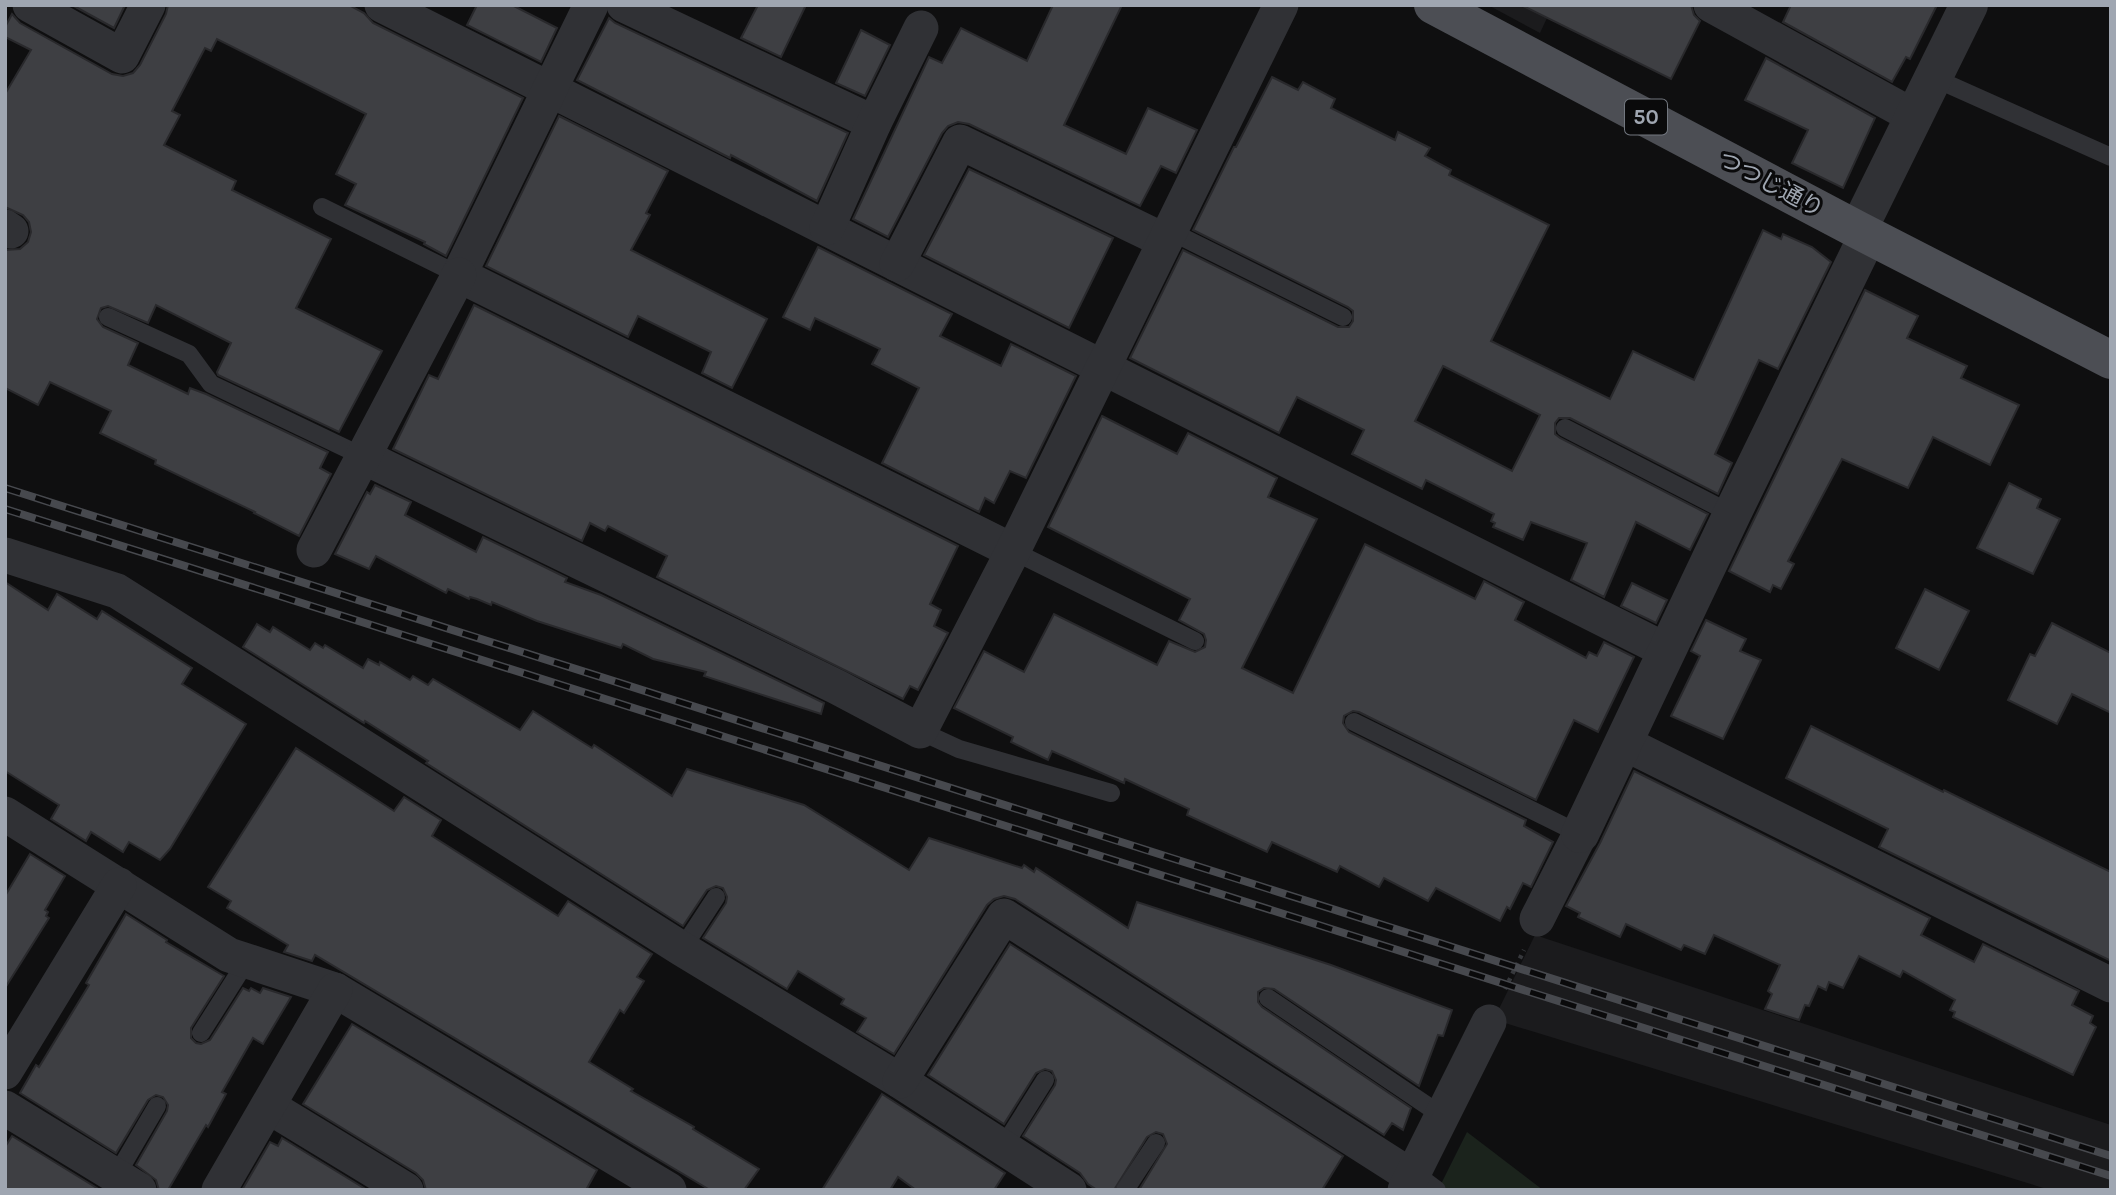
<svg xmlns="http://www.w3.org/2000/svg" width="2116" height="1195" viewBox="0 0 2116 1195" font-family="Karla,'Noto Sans JP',sans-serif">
<rect width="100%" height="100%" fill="#0f0f10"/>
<!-- built -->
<g fill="#1b1b1d">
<polygon points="1488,5 1553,5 1540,33"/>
<polygon points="1535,935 2111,1125 2111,1190 2050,1190 1505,1023 1496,1015"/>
</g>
<!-- green -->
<polygon fill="#1b231c" points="1467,1132 1543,1190 1438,1190"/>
<!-- building -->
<g fill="#3e3f43" stroke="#29292c" stroke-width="2" fill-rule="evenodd">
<polygon points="72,5 125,5 114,28"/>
<polygon points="168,5 349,5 364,13 373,23 523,98 446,256 424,244 425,242 345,205 356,184 336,174 366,114 217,39 211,51 205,48 172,111 180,115 164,145 236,181 232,190 331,239 296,308 382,351 339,432 218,375 217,372 231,343 156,305 148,323 108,306 101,308 97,319 103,327 138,343 128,365 188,394 190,388 206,394 328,452 320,468 331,474 299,536 254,513 255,512 155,464 156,460 100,433 111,411 50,382 38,405 5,388 5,250 20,249 28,242 31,232 29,222 23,215 5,207 5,94 31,50 5,37 5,27 12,14 20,23 112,74 123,76 133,73 140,65 166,14"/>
<polygon points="477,5 512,5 557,28 541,62 467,25"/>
<polygon points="758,5 806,5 781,57 741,38"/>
<polygon points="1053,5 1122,5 1064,125 1126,154 1148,108 1197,130 1176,173 1161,166 1140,206 969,124 958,122 948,126 942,133 888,237 853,219 929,57 942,63 961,28 1027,61"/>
<polygon points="1521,5 1691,5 1694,15 1700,21 1671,79"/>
<polygon points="1791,5 1937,5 1910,59 1906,57 1892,82 1783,22"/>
<polygon points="609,18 615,23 848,133 817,201 731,155 730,158 577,80"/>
<polygon points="861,30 890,45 865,96 836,83"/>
<polygon points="1766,58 1875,118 1843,188 1792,163 1808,130 1745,100"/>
<path d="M1272,77L1298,90L1303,82L1335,99L1331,108L1395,140L1398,132L1430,148L1425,156L1451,170L1449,175L1549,225L1491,341L1610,399L1633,351L1694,380L1763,230L1781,239L1783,234L1812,247L1831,262L1778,369L1759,360L1715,454L1732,463L1718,494L1570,418H1559L1555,423V434L1560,438L1708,514L1690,550L1636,522L1604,597L1571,580L1587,543L1531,522L1523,540L1493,527L1495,523L1491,521L1494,514L1426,480L1422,489L1352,454L1364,430L1297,397L1279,433L1130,358L1183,250L1338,327H1349L1353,321V311L1348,307L1193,230L1234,147H1236ZM1443,366L1540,415L1512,471L1415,421Z"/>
<polygon points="559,116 668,171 646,213 650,215 631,250 767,319 732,388 702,373 711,352 638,316 628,337 486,266"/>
<polygon points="969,169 1113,238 1069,328 924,255"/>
<polygon points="818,247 952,314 940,336 1001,366 1011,344 1076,376 1026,478 1010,471 994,503 985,498 979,512 882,463 919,388 872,364 880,349 815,318 810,330 783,317"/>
<polygon points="1865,290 1918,316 1907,338 1967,366 1961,378 2019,405 1990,465 1933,437 1908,488 1842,459 1788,561 1794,564 1781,589 1773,585 1770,592 1729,571"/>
<polygon points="474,305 958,546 930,604 941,610 934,626 948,633 918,690 910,686 903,699 657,577 667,556 608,526 605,531 590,523 582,541 393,449 429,375 438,379"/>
<polygon points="1102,416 1177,454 1188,433 1277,478 1268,497 1317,519 1242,668 1293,693 1365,544 1475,599 1484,581 1524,602 1515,620 1586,658 1589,652 1597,656 1604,642 1634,657 1598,732 1574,720 1536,800 1359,712 1353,711 1344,716 1343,723 1349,732 1526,820 1524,826 1553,842 1531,887 1523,883 1510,909 1507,907 1500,921 1436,888 1428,901 1384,878 1379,887 1340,866 1337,872 1272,842 1267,852 1187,815 1189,809 1125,779 1124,783 1052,751 1048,760 1011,742 1013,737 954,708 984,651 1024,672 1054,614 1157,665 1169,641 1195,652 1205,647 1206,640 1204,634 1179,620 1190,599 1048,527"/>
<polygon points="2009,483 2041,499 2037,508 2060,519 2033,574 1977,548"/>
<polygon points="375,485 411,502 405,515 476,552 483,537 567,578 565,582 601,595 824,703 821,714 704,676 706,672 653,659 623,644 621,648 537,621 492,602 491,605 477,599 470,597 469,599 448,589 446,593 376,556 369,569 335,554 367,492 370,494"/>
<polygon points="5,582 48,610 57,594 97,619 102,611 192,668 182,684 246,724 170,849 160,860 129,842 123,852 91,832 86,841 51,819 59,805 5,771"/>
<polygon points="1632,583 1667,600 1656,623 1621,606"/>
<polygon points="1925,589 1969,611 1939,670 1896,648"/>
<polygon points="1706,620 1746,639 1740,651 1761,660 1723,739 1671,716 1700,656 1691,651"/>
<polygon points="2052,623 2111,653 2111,713 2072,694 2057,724 2008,700 2030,654 2035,656"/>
<polygon points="257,624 270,632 273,627 310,650 315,643 323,648 325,645 363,668 368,659 379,665 380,662 410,680 413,676 428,685 433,679 520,730 533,711 592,748 594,745 672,796 687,769 804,805 909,870 929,838 1022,868 1024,865 1034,872 1036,868 1128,928 1137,902 1331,965 1452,1010 1443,1036 1438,1035 1419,1086 1274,989 1264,988 1258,992 1258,1002 1262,1007 1411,1108 1403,1130 1392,1123 1384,1135 1015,899 1004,896 994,899 987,905 894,1054 857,1032 866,1018 841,1004 844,999 798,971 787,989 703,938 726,903 727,897 723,888 716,886 707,890 683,926 426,763 428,761 365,721 364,723 243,647"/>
<polygon points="1811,726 1943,792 1944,790 2111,872 2111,961 1879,847 1888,829 1786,778"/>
<polygon points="296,748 394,811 404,797 441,820 432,836 558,916 568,901 652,954 637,977 644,981 624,1013 620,1010 589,1062 633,1089 631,1091 694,1127 693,1129 759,1169 744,1190 710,1190 315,955 312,961 284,952 288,945 227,908 231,901 208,887"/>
<polygon points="1634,771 1930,918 1921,935 1974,962 1983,944 2079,991 2072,1005 2093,1016 2090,1023 2096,1027 2073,1075 1953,1017 1955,1012 1950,1010 1955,1000 1903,971 1900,977 1859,956 1843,988 1829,982 1826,990 1818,986 1809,1006 1805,1005 1799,1020 1765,1009 1772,994 1768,991 1780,965 1714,935 1705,954 1684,945 1681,950 1626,924 1620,937 1578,917 1580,913 1566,906 1600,843"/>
<polygon points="30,854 65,876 45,910 48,912 46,916 49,918 5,988 5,896"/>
<polygon points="126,914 167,940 166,942 224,976 191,1028 191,1038 196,1043 201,1044 210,1040 243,988 249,991 251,988 260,993 263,988 291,997 263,1044 253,1038 222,1092 226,1094 208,1127 206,1125 168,1190 159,1190 156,1180 136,1165 167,1111 168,1105 163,1097 156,1095 148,1100 116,1153 20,1093 36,1065 39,1067 89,985 86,983"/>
<polygon points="1010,944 1343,1156 1322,1190 1139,1190 1167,1144 1163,1134 1156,1132 1147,1137 1114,1190 1097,1190 1088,1184 1080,1173 1023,1136 1055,1085 1056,1080 1052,1071 1045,1069 1036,1073 1004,1124 928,1075"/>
<polygon points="352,1024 597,1170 586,1190 426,1190 423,1180 416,1173 303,1104"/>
<polygon points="882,1094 1005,1173 994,1190 916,1190 898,1177 890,1190 822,1190"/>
<polygon points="12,1136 100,1190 5,1190 5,1147"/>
<polygon points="282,1138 367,1190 242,1190 270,1142 278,1146"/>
</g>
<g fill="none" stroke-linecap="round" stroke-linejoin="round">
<!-- path -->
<polyline stroke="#36383c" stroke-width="4.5" stroke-dasharray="3.5 5" stroke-linecap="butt" points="1505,989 1524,950"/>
<!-- service -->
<g stroke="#303135" stroke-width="18">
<polyline points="1934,78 2111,157"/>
<polyline points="322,207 459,275"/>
<polyline points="1170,231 1343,317"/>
<polyline points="108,317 189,354 211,384 364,457"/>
<polyline points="1565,428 1732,514"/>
<polyline points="1013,551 1195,641"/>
<polyline points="1354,722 1580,834"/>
<polyline points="920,731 959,749 1111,793"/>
<polyline points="682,949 716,897"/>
<polyline points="1268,998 1441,1115"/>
<polyline points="201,1033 246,962"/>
<polyline points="1003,1147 1045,1080"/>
<polyline points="1413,1172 1437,1190"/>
<polyline points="116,1176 157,1106"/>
<polyline points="1125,1190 1156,1143"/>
</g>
<!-- minor -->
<g stroke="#303135" stroke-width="35">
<polyline points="30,5 122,56 148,5"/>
<polyline points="382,5 1667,651"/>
<polyline points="591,5 459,275 1013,551"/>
<polyline points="624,5 874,123"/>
<polyline points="1711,5 1915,117"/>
<polyline points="5,227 11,231"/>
<polyline points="827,228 874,123 921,28"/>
<polyline points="897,264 960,142 1165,241"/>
<polyline points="364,457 837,687 920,731 1013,551 1281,5"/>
<polyline points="314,550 459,275"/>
<polyline points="5,555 117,591 682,949 900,1081 1069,1190"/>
<polyline points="1624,743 2111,985"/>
<polyline points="5,814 229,955 335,990 669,1190"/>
<polyline points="1537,919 1580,834"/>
<polyline points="5,1072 119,885"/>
<polyline points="900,1081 1004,916 1411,1176"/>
<polyline points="268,1106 406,1190"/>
<polyline points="5,1108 139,1190"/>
<polyline points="219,1190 335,990"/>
<polyline points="1405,1190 1489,1022"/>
</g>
<!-- tertiary -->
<g stroke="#303135" stroke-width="38">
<polyline points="1858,230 1969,5"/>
<polyline points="1580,834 1732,514 1868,235"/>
</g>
<!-- primary -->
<polyline stroke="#4c4e54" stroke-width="38" points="1433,5 1858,230 2111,360"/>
<defs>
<g id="rail">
<polyline points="5,488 2111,1156"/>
<polyline points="5,509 2111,1176"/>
</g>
</defs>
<!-- rail casing -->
<use href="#rail" stroke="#47494e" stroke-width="8"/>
<!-- rail -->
<use href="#rail" stroke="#0a0a0b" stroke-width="5" stroke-dasharray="16" stroke-linecap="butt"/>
</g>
<g text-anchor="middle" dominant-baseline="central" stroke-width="6" stroke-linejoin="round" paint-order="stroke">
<!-- shield labels -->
<rect fill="#0a0a0b" stroke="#72777f" stroke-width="2" x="1625" y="99.5" width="42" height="35" rx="5"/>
<g font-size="21" font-weight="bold" fill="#9fa6b1">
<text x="1646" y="117">50</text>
</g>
<!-- street labels -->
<g font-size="23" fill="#9fa6b1" stroke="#0a0a0b">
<text transform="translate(1771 184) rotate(28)">つつじ通り</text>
</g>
</g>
<!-- border -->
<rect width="2116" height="1195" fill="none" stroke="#9fa6b1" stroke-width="14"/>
</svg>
